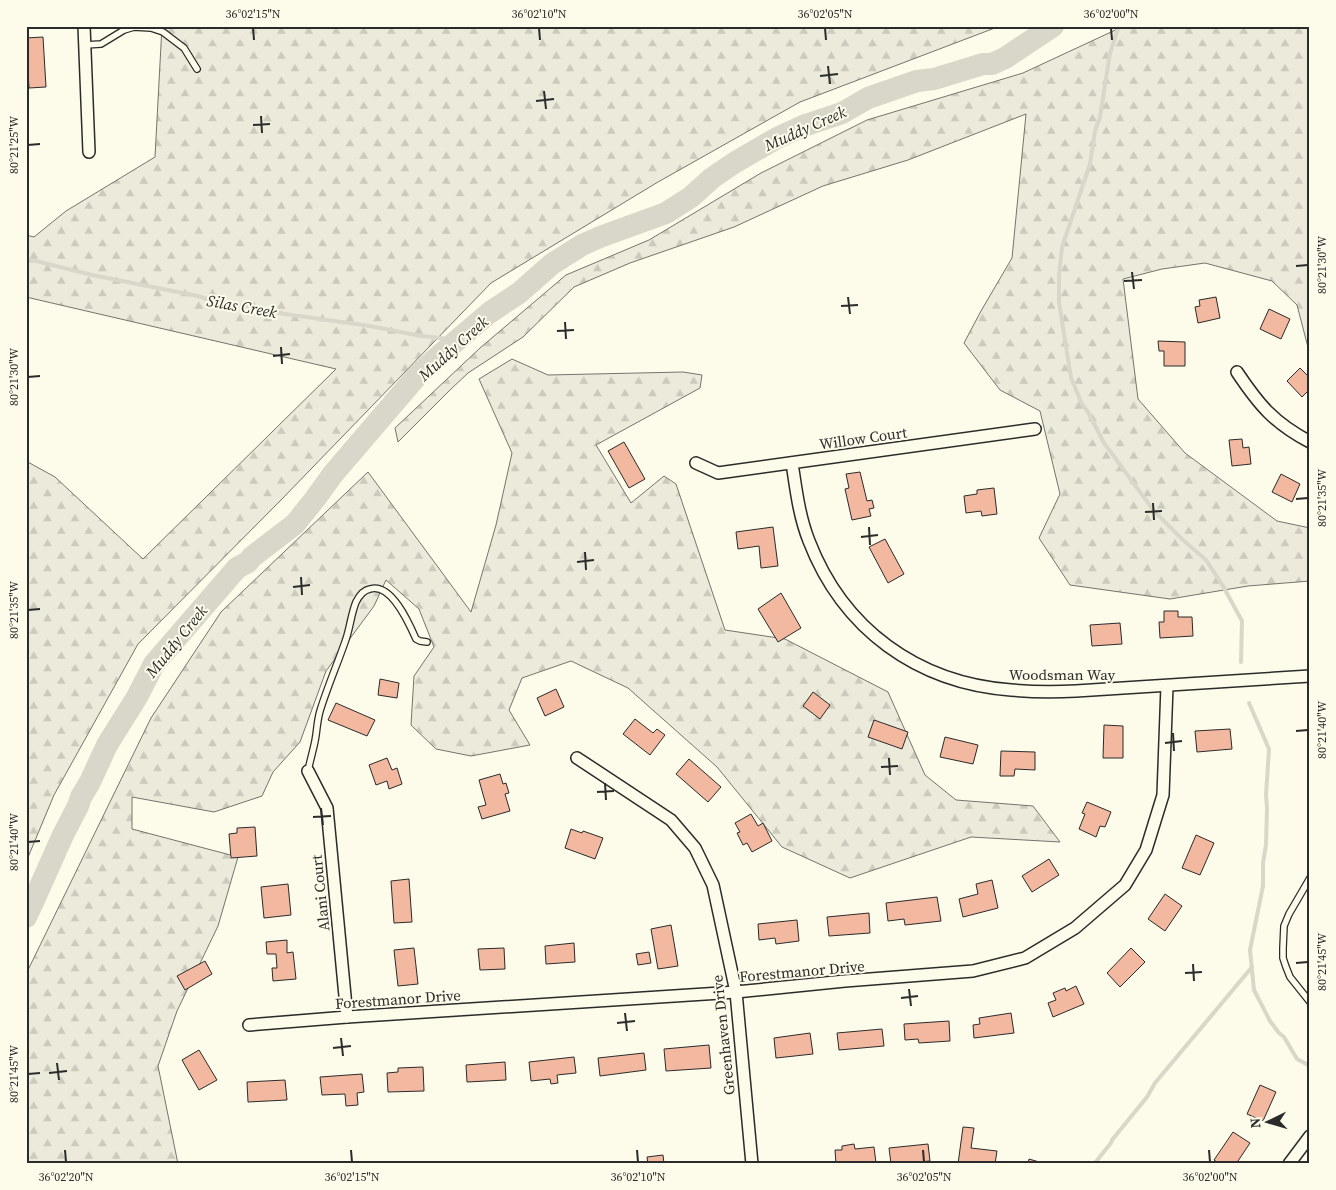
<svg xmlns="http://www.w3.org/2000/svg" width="1336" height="1190" viewBox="0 0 1336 1190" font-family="'Source Serif 4',serif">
<defs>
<pattern id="forest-firs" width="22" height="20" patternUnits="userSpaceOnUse" patternTransform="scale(1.25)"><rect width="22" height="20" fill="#ecebdb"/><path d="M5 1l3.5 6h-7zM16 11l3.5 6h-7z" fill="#cbcabc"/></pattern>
</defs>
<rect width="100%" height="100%" fill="#fdfbea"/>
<!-- forest -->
<g fill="url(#forest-firs)" stroke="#74746e">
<polygon points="162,26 1000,26 800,102 658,182 491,283 281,500 138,644 54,795 26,862 26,461 55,477 143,559 336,369 26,297 26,235 34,237 66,211 155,157"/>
<polygon points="1124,26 1310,26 1310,355 1297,305 1272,281 1205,263 1162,269 1123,279 1138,399 1185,453 1277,521 1310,528 1310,581 1248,586 1170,599 1070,585 1039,538 1060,494 1040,411 1000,390 964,343 981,311 1012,258 1026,114 908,160 823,186 734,227 630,263 574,287 523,337 468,373 450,390 398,442 395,428 480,348 566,275 649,240 761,173 867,120 1023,73"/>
<polygon points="512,359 548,375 683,372 702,375 700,388 596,445 631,503 664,476 676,484 725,630 785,639 888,692 925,775 956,800 1033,806 1060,842 971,837 850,878 782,847 717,767 628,688 571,661 522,678 509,710 530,745 471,756 436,749 411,725 414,676 434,647 419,609 386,580 374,606 326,671 300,742 273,772 262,796 214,812 132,797 132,829 238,857 218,926 177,1011 158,1066 178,1164 26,1164 26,974 151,718 221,612 368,472 471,612 496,525 512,453 479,379"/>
</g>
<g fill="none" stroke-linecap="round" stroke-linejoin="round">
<!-- stream -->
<g stroke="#d8d7c9" stroke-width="4">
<polyline points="1119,26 1110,53 1100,117 1095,131 1090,164 1062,247 1059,275 1059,302 1071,378 1082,404 1088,412 1104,443 1154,511 1183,540 1206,560 1223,586 1242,621 1241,662"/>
<polyline points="26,261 36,261 92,275 198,296 216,302 258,308 285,314 370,326 421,336 459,340"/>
<polyline points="1249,703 1269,749 1266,795 1267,808 1266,845 1263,863 1263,886 1250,950 1254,990 1270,1021 1279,1033 1284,1037 1297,1059 1310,1066"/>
<polyline points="1094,1164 1111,1143 1112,1140 1147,1097 1155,1083 1252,967"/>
</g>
<!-- river -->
<polyline stroke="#d8d7c9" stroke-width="22" points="26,917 34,900 63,835 78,806 81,797 90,782 107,745 137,697 154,664 237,568 248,562 252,557 295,524 315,499 333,474 416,377 434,360 489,313 519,293 552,264 582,245 600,237 666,213 691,197 712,178 734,163 777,138 803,126 842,113 868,98 917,81 934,79 983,64 992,64 1005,58 1053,26"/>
</g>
<!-- building -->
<g fill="#f2b8a0" stroke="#2b2b2b">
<polygon points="43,37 46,87 29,88 26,38"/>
<polygon points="1216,297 1220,318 1198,323 1195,307 1200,306 1199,300"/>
<polygon points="1269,309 1290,319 1281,339 1260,329"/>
<polygon points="1158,341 1185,342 1185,366 1164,366 1164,351 1159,351"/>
<polygon points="1300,368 1310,378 1310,389 1302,397 1287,381"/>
<polygon points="1242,439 1243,448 1249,447 1251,464 1232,466 1229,440"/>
<polygon points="624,442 645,479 629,488 608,451"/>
<polygon points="860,472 867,501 872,500 874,508 869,509 871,516 852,520 845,489 849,488 846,474"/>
<polygon points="1281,474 1300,484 1292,502 1272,492"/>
<polygon points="994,488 997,514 982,516 981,511 966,513 964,496 977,494 977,490"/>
<polygon points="773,527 778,566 761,568 759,546 738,549 736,532"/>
<polygon points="885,539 904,574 888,583 869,547"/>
<polygon points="781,593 801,628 778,642 758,609"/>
<polygon points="1164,611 1178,611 1178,617 1192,617 1193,636 1160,638 1159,622 1164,622"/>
<polygon points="1120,623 1122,644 1092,646 1090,625"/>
<polygon points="380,679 399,683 397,698 378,695"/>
<polygon points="556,689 564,707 545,716 537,698"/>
<polygon points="813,692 830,705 820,719 803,706"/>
<polygon points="336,703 375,720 367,736 328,720"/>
<polygon points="635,719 653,733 657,729 665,735 650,755 623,734"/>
<polygon points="874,720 908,732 902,749 868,737"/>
<polygon points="1104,725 1123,726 1123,758 1103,758"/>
<polygon points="1230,729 1232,749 1197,752 1195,731"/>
<polygon points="945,737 978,745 973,764 940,757"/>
<polygon points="1001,751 1035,752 1035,770 1015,769 1014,776 1000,776"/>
<polygon points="387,758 392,770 397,768 402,784 389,789 387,781 376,785 369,765"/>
<polygon points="689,759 721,787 708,802 676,774"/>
<polygon points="500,774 503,784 506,783 509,793 505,794 510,811 482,819 478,807 486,805 479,780"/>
<polygon points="1087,802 1111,812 1105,827 1100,826 1096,837 1079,829 1085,814 1082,813"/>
<polygon points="751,814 758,826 763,823 772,841 752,852 747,843 743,845 737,833 740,832 735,823"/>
<polygon points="255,827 257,856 231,858 229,834 237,833 237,828"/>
<polygon points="571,829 582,833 583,831 603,838 595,859 565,848"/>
<polygon points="1196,835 1214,843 1200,875 1182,868"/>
<polygon points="1049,859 1059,875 1032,892 1022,876"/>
<polygon points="409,879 412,922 394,923 391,881"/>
<polygon points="992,880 998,908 963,917 959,899 978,894 976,884"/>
<polygon points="288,884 291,915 264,918 261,887"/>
<polygon points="1165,894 1182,906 1165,931 1148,919"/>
<polygon points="937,897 941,921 905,925 904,919 888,921 886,903"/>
<polygon points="869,913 870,933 829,936 827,917"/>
<polygon points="797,920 799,941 776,944 775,938 759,940 758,924"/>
<polygon points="671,925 678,966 658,969 651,929"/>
<polygon points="287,940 287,953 293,952 296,979 273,981 272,968 277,968 276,954 267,954 266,942"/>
<polygon points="574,943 575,962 546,964 545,946"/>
<polygon points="414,948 418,984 398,986 394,950"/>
<polygon points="504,948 505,969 480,970 478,949"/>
<polygon points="1131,948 1145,962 1120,987 1107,973"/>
<polygon points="649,952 651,963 638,965 636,954"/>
<polygon points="205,961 212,974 185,990 177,976"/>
<polygon points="1076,986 1084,1004 1053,1017 1048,1003 1056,1000 1053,993 1065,988 1066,991"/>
<polygon points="1011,1013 1014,1033 974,1038 973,1025 980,1024 979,1018"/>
<polygon points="949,1021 950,1041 919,1043 918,1039 905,1040 904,1024"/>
<polygon points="882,1029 884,1046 839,1050 837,1033"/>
<polygon points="810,1033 813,1054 776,1058 774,1038"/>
<polygon points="709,1045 711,1068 666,1071 664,1049"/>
<polygon points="199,1050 217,1080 199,1090 182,1060"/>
<polygon points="644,1053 646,1070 600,1076 598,1058"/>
<polygon points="574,1057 576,1073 557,1075 558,1083 551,1084 550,1079 531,1081 529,1062"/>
<polygon points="505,1062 506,1080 467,1082 466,1065"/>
<polygon points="423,1067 424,1091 388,1092 387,1073 398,1072 398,1068"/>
<polygon points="362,1074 364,1092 357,1093 358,1105 346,1106 345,1094 322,1095 320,1077"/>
<polygon points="285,1080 287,1100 248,1102 247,1082"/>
<polygon points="1260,1085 1276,1092 1263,1121 1247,1114"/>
<polygon points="963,1127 974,1128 971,1148 997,1151 995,1164 958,1164"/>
<polygon points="1233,1132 1250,1143 1236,1164 1220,1164 1214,1160"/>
<polygon points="854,1144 855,1149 874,1147 876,1163 836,1164 835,1150 842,1150 842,1146"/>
<polygon points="928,1144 930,1161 891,1164 889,1148"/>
<polygon points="663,1155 664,1164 648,1164 647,1157"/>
<polygon points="1029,1159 1046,1164 1028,1164"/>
</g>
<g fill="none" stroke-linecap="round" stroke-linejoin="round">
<defs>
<g id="service">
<polyline points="85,45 101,44 124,30 134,27 151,28 163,32 184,48 197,69"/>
<path d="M308,771C310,761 313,751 315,741C317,731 317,721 320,711C327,688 337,665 345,642C350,629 351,614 356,602C359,596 364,590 370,589C391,582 409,623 416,639L420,641L427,642"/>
<polyline points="1310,878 1289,914 1284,926 1283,948 1283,958 1286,967 1290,977 1310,1002"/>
</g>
<g id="minor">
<polyline points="84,26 89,152"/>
<path d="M1237,372C1259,405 1274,423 1310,442"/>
<polyline points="696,463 718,473 1035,429"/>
<path d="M792,463C796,489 799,516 809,541C843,629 917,683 1011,690C1033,692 1054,692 1076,691L1310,676"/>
<polyline points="577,758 671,820 695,848 713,885 736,992 752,1164"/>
<polyline points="308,771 327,808 347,1017"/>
<polyline points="249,1025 347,1017 736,992 845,981 973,971 1025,958 1075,928 1125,885 1146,850 1163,795 1167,686"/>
<polyline points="1289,1164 1310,1136"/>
</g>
</defs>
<!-- service casing -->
<use href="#service" stroke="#2b2b2b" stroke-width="8"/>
<!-- minor casing -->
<use href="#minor" stroke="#2b2b2b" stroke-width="14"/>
<!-- service -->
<use href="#service" stroke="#fdfbea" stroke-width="5.5"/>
<!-- minor -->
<use href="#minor" stroke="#fdfbea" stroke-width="11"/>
</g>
<!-- ticks -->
<path fill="none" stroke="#2b2b2b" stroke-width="2" d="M253,28L254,40M539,28L540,40M825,28L826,40M1111,28L1112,40M828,66L830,84M820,76L838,74M544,91L546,109M536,101L554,99M261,116L262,133M253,125L270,124M28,145L40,144M1296,266L1308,265M1132,272L1134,289M1124,281L1142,280M848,297L850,314M841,306L858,305M565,322L566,339M557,331L574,330M281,347L282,364M273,356L290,354M28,377L40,376M1296,499L1308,498M1153,503L1154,520M1145,512L1162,511M869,527L870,545M861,537L878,535M585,552L586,570M577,562L594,560M301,577L302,595M293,587L310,585M28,610L40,609M1296,731L1308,730M1173,733L1174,751M1165,743L1182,741M889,758L890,775M881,767L898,766M605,783L606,800M597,792L614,791M321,808L323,825M313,817L331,816M28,842L40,841M1296,963L1308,962M1193,964L1194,981M1185,973L1202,972M909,989L911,1006M901,998L918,996M625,1013L627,1031M617,1023L635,1021M341,1038L343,1056M333,1048L351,1046M57,1063L59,1080M49,1073L67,1071M28,1074L40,1073M65,1150L66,1162M351,1150L352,1162M637,1150L638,1162M923,1150L924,1162M1209,1150L1210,1162"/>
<g text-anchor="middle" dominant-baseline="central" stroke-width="4" stroke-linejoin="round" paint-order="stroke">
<!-- street labels -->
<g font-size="15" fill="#2b2b2b" stroke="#fdfbea">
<text transform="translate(863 438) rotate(-8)">Willow Court</text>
<text x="1062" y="674">Woodsman Way</text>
<text transform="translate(320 893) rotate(-96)">Alani Court</text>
<text transform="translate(802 971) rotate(-5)">Forestmanor Drive</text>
<text transform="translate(398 999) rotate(-4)">Forestmanor Drive</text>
<text transform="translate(723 1035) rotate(-96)">Greenhaven Drive</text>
</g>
<!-- water labels -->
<g font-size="16" font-style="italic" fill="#2b2b2b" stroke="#fdfbea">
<text transform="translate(805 128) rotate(-24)">Muddy Creek</text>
<text transform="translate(242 306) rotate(10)">Silas Creek</text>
<text transform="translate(453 348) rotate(-42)">Muddy Creek</text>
<text transform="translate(176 641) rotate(-51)">Muddy Creek</text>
</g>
</g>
<!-- border -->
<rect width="1336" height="1190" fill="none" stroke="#fdfbea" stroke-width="55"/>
<!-- north arrow -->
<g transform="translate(1268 1122) rotate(265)" stroke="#fdfbea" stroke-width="4" paint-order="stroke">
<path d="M0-4L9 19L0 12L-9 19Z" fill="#2b2b2b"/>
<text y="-8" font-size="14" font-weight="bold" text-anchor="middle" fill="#2b2b2b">N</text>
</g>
<rect x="28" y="28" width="1280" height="1134" fill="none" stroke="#2b2b2b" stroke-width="2"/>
<g font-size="12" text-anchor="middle" fill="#2b2b2b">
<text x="253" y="18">36°02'15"N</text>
<text x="539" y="18">36°02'10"N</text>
<text x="825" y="18">36°02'05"N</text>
<text x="1111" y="18">36°02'00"N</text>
<text transform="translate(14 145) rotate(-90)" y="4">80°21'25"W</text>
<text transform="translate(1322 265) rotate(-90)" y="4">80°21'30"W</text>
<text transform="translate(14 377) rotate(-90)" y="4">80°21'30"W</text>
<text transform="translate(1322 498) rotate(-90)" y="4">80°21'35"W</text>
<text transform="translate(14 610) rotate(-90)" y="4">80°21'35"W</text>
<text transform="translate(1322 730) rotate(-90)" y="4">80°21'40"W</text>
<text transform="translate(14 842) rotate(-90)" y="4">80°21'40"W</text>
<text transform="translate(1322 962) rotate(-90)" y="4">80°21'45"W</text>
<text transform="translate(14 1074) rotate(-90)" y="4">80°21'45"W</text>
<text x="66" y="1181">36°02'20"N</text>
<text x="352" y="1181">36°02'15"N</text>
<text x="638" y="1181">36°02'10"N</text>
<text x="924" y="1181">36°02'05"N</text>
<text x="1210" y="1181">36°02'00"N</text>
</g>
</svg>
